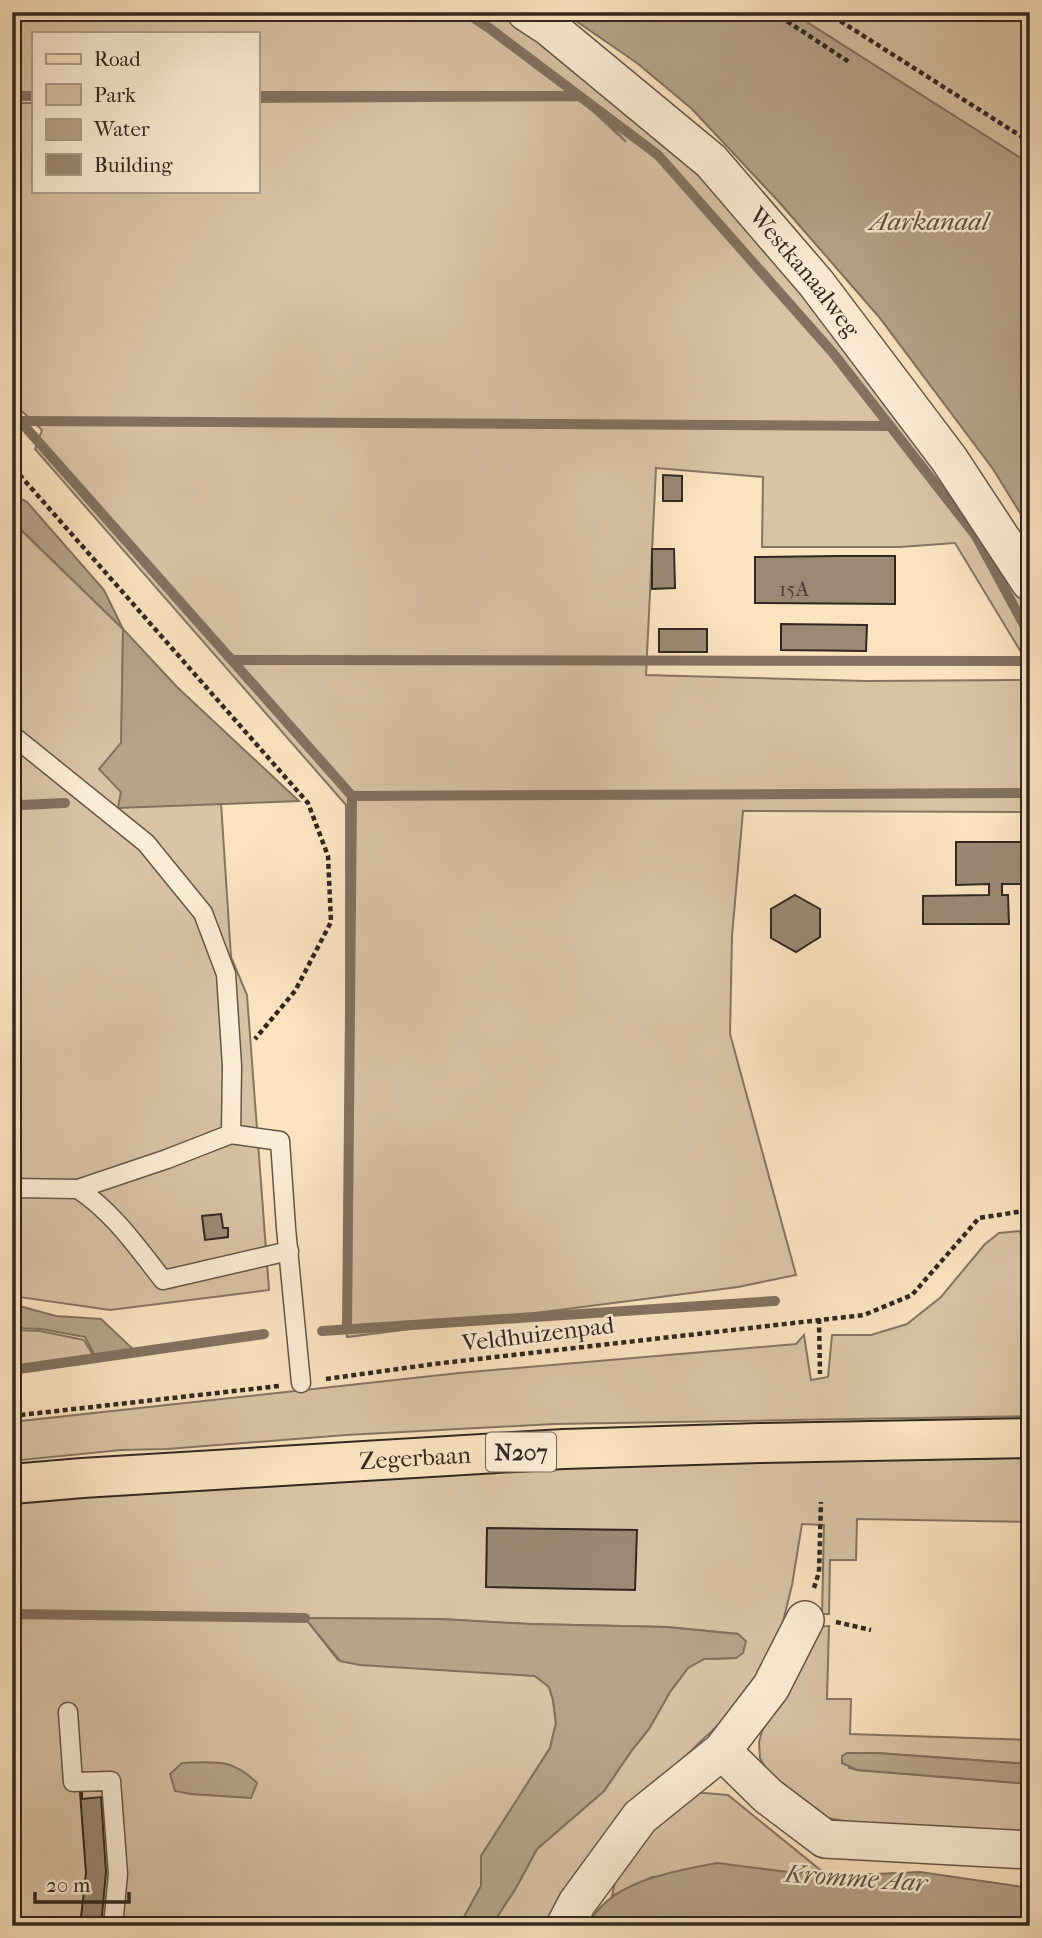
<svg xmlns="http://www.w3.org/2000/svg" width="1042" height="1938" viewBox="0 0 1042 1938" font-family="'IM FELL French Canon',serif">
<rect width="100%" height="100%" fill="#fbe3c0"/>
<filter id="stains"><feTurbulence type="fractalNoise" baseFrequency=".00286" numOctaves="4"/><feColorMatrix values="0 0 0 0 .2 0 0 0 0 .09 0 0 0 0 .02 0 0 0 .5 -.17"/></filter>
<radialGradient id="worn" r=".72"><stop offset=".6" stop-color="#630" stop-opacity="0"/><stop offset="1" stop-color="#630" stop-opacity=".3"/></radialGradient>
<!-- green -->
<g fill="#d9c3a5" stroke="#867563" stroke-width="2">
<polygon points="12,12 501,12 548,45 661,132 822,308 1006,571 1030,612 1030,671 1024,657 955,543 900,547 762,547 763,477 656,468 646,675 866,681 1030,680 1030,812 743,811 732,936 730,1034 796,1275 738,1287 347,1337 344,1282 346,1112 346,805 35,449 42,430 12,402 12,103 33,103 33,191 257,191 257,102 581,100 626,142 591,103 572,88 510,48 574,94 257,94 257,33 33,33 33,93 12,92"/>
<polygon points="791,12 1030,12 1030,164"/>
<polygon points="12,521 123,629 121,792 119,807 221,803 231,957 247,995 269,1290 110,1310 12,1296"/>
<polygon points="1020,1231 1030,1279 1030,1416 554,1424 346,1435 167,1449 121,1450 12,1461 12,1422 459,1373 796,1344 804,1335 811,1380 828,1377 832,1335 871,1335 907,1324 941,1297 985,1244 999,1233"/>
<polygon points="12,1330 40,1331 84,1340 94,1357 12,1367"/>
<polygon points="1030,1458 1030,1522 857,1519 856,1560 830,1560 829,1614 822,1614 824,1525 802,1524 792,1585 780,1634 755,1691 700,1742 621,1821 549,1926 495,1926 497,1917 516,1888 537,1849 604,1791 632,1750 649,1729 670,1692 688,1668 704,1659 736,1658 738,1634 667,1627 530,1624 440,1619 305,1618 338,1660 535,1676 549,1687 553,1700 556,1723 550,1748 481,1856 481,1886 459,1926 12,1926 12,1502 172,1489 514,1468 823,1460"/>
<polygon points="829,1626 827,1699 851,1699 850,1734 1030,1740 1030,1764 877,1753 847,1753 849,1768 857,1770 1030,1784 1030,1839 876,1827 828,1818 775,1785 760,1758 759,1742 765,1721 813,1627"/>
<polygon points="693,1792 728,1795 824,1873 788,1872 652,1877 612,1896 619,1862"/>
</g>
<!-- water -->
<g fill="#b7a38a" stroke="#827160" stroke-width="2">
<polygon points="563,12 791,12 1030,164 1030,529 993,469 879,317 779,202 692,109 637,63"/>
<polygon points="12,494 27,502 104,590 123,629 177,687 299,801 118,808 121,792 99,769 121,743 123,629 12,521"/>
<polygon points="12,1304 56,1316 101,1319 136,1352 96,1358 85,1337 41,1329 12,1328"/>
<polygon points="305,1618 440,1619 530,1624 667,1627 738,1634 746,1641 743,1653 736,1658 704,1659 688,1668 670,1692 649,1729 632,1750 604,1791 537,1849 516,1888 497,1917 495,1926 459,1926 481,1886 481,1856 550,1748 556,1723 553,1700 549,1687 535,1676 360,1665 340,1661"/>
<polygon points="847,1753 877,1753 1030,1764 1030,1784 857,1770 842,1763 842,1756"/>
<path d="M182,1763C215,1762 232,1758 257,1783L251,1798L190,1794L175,1791L170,1774Z"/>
<path d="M717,1863L788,1872L853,1875L920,1872L1030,1888V1926H588C608,1881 674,1871 717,1863Z"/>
</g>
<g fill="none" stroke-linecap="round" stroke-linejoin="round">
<!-- stream -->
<g stroke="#827160" stroke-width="10">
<polyline points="465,12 489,28 658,155 833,353 976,536 1030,636"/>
<polyline points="12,96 33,96"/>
<polyline points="257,96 579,96"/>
<polyline points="12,412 352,796"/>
<polyline points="20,421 890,426"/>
<polyline points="232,660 1030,661"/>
<polyline points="12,797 21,805 65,803"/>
<polyline points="347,1329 352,796 1030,793"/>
<polyline points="322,1331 775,1301"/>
<polyline points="12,1370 264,1334"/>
<polyline points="12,1614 305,1618"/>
</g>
</g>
<!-- building -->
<g fill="#9b8974" stroke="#322721" stroke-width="2">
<polygon points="663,475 682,476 682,501 663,501"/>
<polygon points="652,549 674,549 675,588 652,589"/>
<polygon points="836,556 895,556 895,604 755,603 755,557"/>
<polygon points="781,624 867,625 866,651 781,650"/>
<rect x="659" y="629" width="48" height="23"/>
<polygon points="956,842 1030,842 1030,884 1002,884 1002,895 1008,895 1009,924 923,924 923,896 989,895 989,884 956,885"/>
<polygon points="795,895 820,909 820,937 796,952 771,938 771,909"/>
<polygon points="221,1214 223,1228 228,1228 228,1237 205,1240 202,1216"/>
<polygon points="487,1528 637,1530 635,1590 486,1587"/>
<polygon points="82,1791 82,1799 101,1797 106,1872 101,1926 80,1926 86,1873 80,1792"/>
</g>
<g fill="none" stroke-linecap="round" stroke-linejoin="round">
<defs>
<g id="service">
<polyline points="12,735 146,843 203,913 226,974 232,1066 231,1134"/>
<polyline points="12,1188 78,1189 167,1159 231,1134 280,1141 286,1228 301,1383"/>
<path d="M78,1189C114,1213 137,1247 163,1280L289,1251"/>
<polyline points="68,1712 73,1782 111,1781 118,1874 113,1926"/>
</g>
<g id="minor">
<path id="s1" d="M526,12L549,27L711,161L816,283L949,459L1030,582"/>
<polyline points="722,1751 768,1796 825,1839 1030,1850"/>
<polyline points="565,1926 577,1903 640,1817 722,1751 771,1687 805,1620"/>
</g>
<g id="primary">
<path id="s2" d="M12,1484L82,1478L564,1449L760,1443L1030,1438"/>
</g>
</defs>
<!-- service casing -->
<use href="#service" stroke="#645649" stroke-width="21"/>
<!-- minor casing -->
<use href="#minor" stroke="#645649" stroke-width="40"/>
<!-- primary casing -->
<use href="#primary" stroke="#322721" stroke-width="42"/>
<!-- path -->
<g stroke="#322721" stroke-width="4.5" stroke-dasharray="5 3.5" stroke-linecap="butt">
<polyline points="773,12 849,62"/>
<polyline points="826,12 1030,142"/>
<polyline points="12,472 18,473 308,803 328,856 331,922 295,991 255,1039"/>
<polyline points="819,1319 820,1374"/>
<polyline points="326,1379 434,1364 864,1315 912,1295 979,1218 1030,1210"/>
<polyline points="12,1416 279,1386"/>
<polyline points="814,1588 819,1572 821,1502"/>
<polyline points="836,1622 871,1630"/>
</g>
<!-- service -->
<use href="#service" stroke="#fcedd6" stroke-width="18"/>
<!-- minor -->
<use href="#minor" stroke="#fcedd6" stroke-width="37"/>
<!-- primary -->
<use href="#primary" stroke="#fbe3c0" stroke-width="38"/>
</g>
<g text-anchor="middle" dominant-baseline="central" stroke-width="5" stroke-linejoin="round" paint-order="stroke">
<!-- number labels -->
<g font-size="21" fill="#4c4036">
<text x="794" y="589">15A</text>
</g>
<!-- shield labels -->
<rect fill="#fcedd6" stroke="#6f6257" stroke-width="2" x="486" y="1432.5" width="70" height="39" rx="5"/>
<g font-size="23" font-weight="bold" fill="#322721">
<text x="521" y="1452">N207</text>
</g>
<!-- street labels -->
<g font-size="24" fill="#322721" stroke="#fcedd6">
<text stroke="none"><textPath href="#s1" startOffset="383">Westkanaalweg</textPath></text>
<text transform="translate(538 1334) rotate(-7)">Veldhuizenpad</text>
<text stroke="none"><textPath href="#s2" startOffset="404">Zegerbaan</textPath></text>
</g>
<!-- water labels -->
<g font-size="26" font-style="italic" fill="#615246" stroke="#fcedd6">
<text x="929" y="221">Aarkanaal</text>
<text transform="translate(856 1878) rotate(4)">Kromme Aar</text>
</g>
</g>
<!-- margin -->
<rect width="1042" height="1938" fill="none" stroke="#fbe3c0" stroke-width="42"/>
<rect x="14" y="14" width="1014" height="1910" fill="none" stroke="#322721" stroke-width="3.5"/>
<rect x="21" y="21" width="1000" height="1896" fill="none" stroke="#322721" stroke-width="2"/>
<!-- legend -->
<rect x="32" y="32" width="228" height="161" fill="#fcedd6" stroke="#ab9e8e" stroke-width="2"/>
<rect x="46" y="54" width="35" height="10" fill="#fbe3c0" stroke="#ab9e8e" stroke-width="2"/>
<text x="94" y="66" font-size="21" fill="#322721">Road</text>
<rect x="46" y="84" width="35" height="21" fill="#d9c3a5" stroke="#ab9e8e" stroke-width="2"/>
<text x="94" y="102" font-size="21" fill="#322721">Park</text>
<rect x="46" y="119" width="35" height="21" fill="#b7a38a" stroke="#ab9e8e" stroke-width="2"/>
<text x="94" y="136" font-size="21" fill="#322721">Water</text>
<rect x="46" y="154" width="35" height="21" fill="#9b8974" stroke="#ab9e8e" stroke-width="2"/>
<text x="94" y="172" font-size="21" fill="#322721">Building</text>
<!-- scale -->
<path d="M35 1892v10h94v-10" fill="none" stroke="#322721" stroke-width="3.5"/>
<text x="46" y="1892" font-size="21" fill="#322721" stroke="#fcedd6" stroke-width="5" paint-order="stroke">20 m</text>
<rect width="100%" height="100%" filter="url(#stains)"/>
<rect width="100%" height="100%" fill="url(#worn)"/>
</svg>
